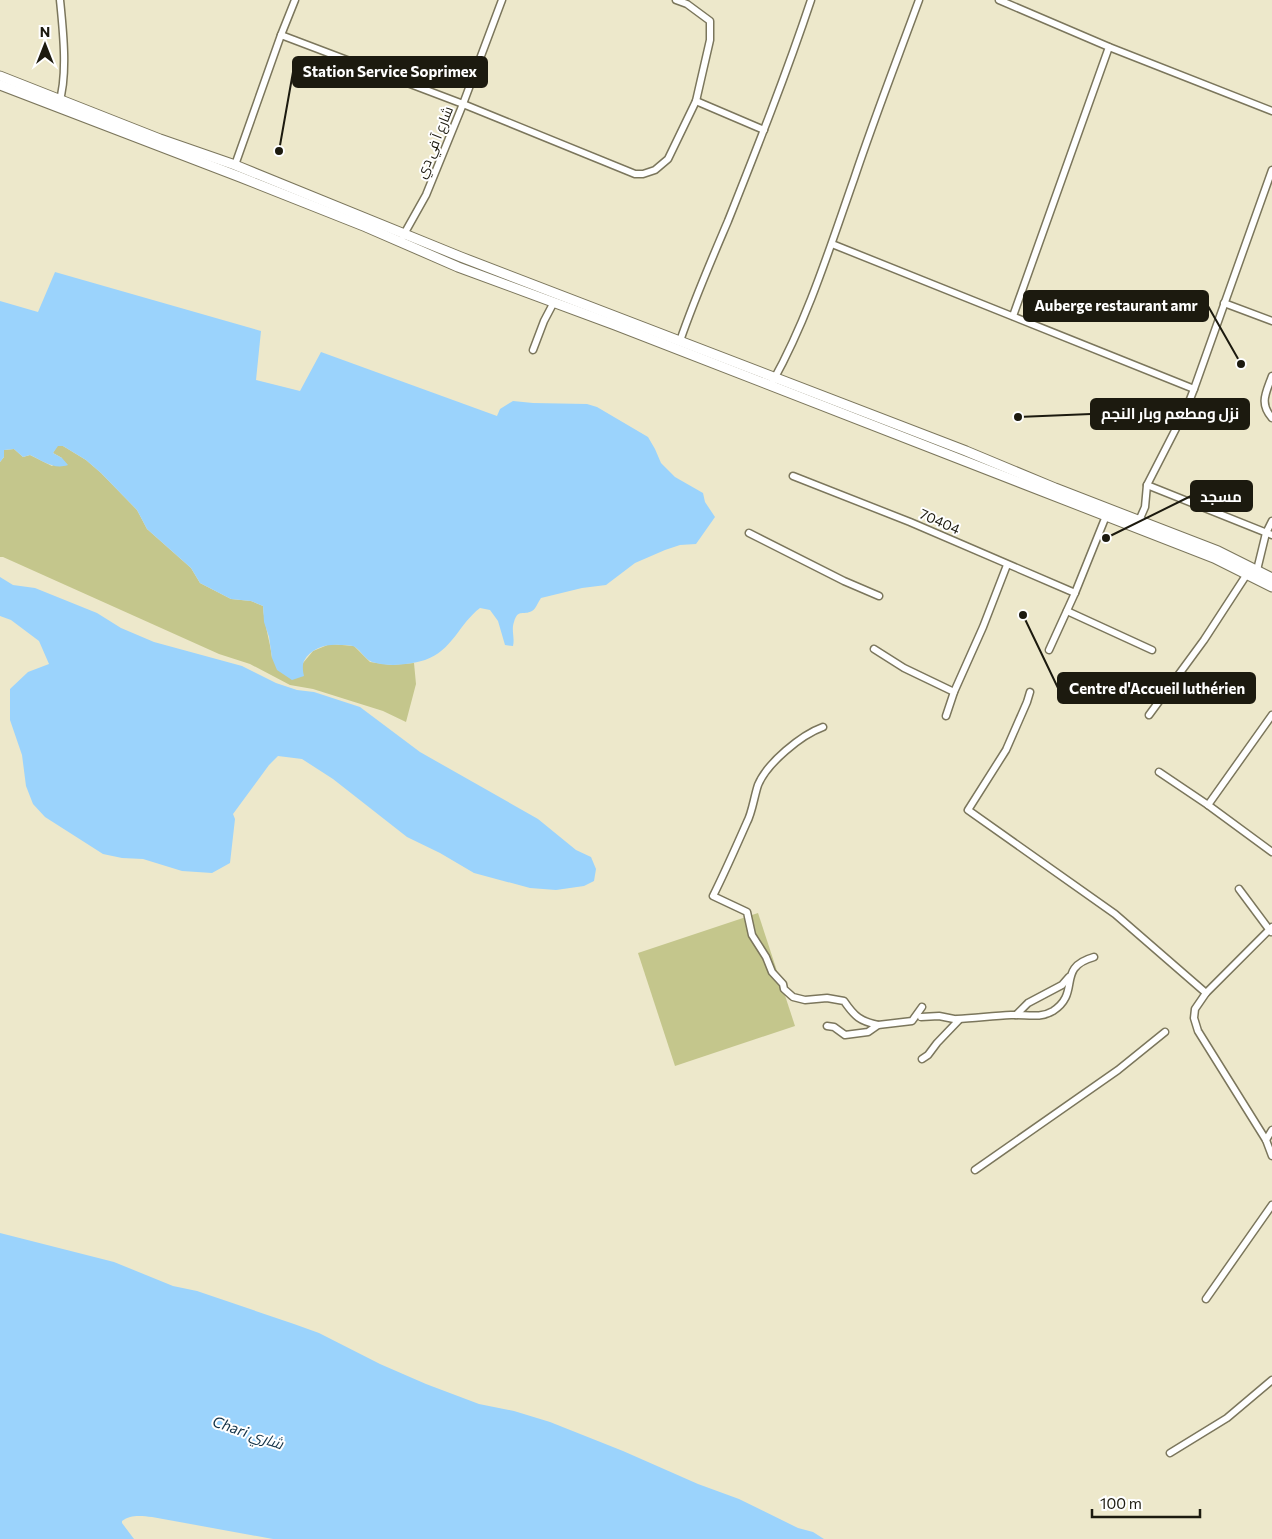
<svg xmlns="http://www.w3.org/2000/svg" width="1272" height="1539" viewBox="0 0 1272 1539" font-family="Commissioner,Cairo,sans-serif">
<rect width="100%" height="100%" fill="#ede8cb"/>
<!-- green -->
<g fill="#c4c68c">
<path d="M57,446H63L86,460L101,473L137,510L147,529L191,568L200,583L231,599L251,601L263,606C264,624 270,640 272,658L303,663L313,651L330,644L354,646L370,662L391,665L414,663L416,684L406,722L383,711L313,689L290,685L250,664L219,654L3,557H0V462L4,457V450L14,449L23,457L30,455L52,466L62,458L53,453Z"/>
<polygon points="758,913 795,1026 675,1066 638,953"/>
</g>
<!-- water -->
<g fill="#9bd3fc">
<path d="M55,272L261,331L256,380L300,391L321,352L497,416L500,409L513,401L533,403L587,404L597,407L648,437L655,449L661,463L675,477L703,493L705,502L715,517L696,544L680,545L665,550L635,563L606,585L582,588L541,598C538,602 536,609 532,611C523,616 518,608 514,622C511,630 515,638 513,646L505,645L498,621L490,610L480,608C459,624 452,651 425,660C409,665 388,667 372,662C365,659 361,651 355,647C351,645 344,645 340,645C326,644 311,648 304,661C302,665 303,672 304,676L292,680L277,670L272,658L269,637L264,622L263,606L251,601L231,599L200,583L191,568L147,529L137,510L101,473L86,460L63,446H58L53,453L62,458L68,465C54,470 43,461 30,455L23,457L14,449L4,450V457L0,462V301L38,312Z"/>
<polygon points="0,577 13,585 35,588 97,613 121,628 154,642 242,666 276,683 297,690 314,692 360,707 420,752 538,819 576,850 591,857 596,869 594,881 584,886 556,890 530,888 474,873 440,853 407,837 333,779 302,759 278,756 269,765 233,814 235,819 230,863 212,873 182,871 143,859 122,858 103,854 45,817 33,804 26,786 22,755 10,720 10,689 28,672 49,664 39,641 11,620 0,616"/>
<path d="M0,1233L114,1262L173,1286L197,1291L294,1324L319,1333L380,1364L426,1384L479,1404L514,1411L550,1422L623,1451L698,1484L739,1499L798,1528L813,1532L824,1539H273L152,1517C142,1516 131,1514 122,1521V1523L134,1539H0Z"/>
</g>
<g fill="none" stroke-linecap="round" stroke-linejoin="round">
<defs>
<g id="minor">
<polyline points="999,0 1109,47 1272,111"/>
<polyline points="281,35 463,104 635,174 643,174 655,170 668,159 696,101 710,40 710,21 687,4 676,0"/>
<polyline points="696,101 764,130"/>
<path d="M59,103C68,75 63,30 60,0"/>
<polyline points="235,165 281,35 295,0"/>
<polyline points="403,236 426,195 463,104 502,0"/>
<polyline points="832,244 1194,389"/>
<polyline points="1224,303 1272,321"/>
<polyline points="1013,316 1109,47"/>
<path d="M680,341C694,300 711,261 728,221C757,148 786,75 811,0"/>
<polyline points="533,350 544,321 554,302"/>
<path d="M1272,376C1266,393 1259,403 1272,418"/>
<path d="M773,381C808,318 830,247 854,179C874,119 897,60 919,0"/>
<polyline points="793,476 910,522 1075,593"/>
<polyline points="1147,485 1272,535"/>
<polyline points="1138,523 1145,507 1147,485 1187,407 1194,389 1272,170"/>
<polyline points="749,533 844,581 879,596"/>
<polyline points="1257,570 1266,533 1272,521"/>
<polyline points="1067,611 1152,650"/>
<polyline points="874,649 904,668 954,692"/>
<polyline points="1049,650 1075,593 1106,516"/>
<polyline points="1030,692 1027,702 1006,750 968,810 1115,914 1206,993"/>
<polyline points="1149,715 1204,640 1247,574"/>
<polyline points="946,716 954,692 983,627 1007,565"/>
<path d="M823,727C801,735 767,763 758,785C754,797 752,813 747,822C736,847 725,872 713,896L747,912L752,935L766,957L772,972L783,984L784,989L793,997L805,1000L827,998L844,1001C855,1017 860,1021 878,1025"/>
<polyline points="1159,772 1208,805 1272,852"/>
<polyline points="1208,805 1272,715"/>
<polyline points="1239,889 1271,932"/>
<polyline points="1272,927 1206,993 1195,1009 1194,1018 1198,1031 1266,1140 1272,1156"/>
<polyline points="1016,1015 1028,1003 1062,985 1069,977"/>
<polyline points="921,1017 939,1016 959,1020 937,1043 928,1055 922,1059"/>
<path d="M957,1019C975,1018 993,1016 1011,1015C1025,1014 1040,1019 1053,1011C1082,992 1055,968 1094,957"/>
<polyline points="827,1026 834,1027 845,1035 868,1032 878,1025 912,1021 922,1007"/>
<polyline points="1266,1140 1272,1130"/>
<polyline points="975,1170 1118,1070 1165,1032"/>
<polyline points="1206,1299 1272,1205"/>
<polyline points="1170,1453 1227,1418 1272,1380"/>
</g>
<g id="secondary">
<polyline points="0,76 160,139 235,165 461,257 966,451 1055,488 1218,551 1272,578"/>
<polyline points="0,85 240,177 366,227 458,267 615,325 1214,558 1272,587"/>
</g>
</defs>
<!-- minor casing -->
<use href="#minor" stroke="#7b765c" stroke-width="9"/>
<!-- secondary casing -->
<use href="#secondary" stroke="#7b765c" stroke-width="11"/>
<!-- minor -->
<use href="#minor" stroke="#fff" stroke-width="6"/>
<!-- secondary -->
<use href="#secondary" stroke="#fff" stroke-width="9"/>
</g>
<g text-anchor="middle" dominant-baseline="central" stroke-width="4" stroke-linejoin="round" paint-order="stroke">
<!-- street labels -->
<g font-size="14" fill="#1c1a0f" stroke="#fff">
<text transform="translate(434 142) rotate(-68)">شارع آ في دي</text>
<text transform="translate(940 521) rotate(24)">70404</text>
</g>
<!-- water labels -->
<g font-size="15" font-style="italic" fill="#123146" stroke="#fff">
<text transform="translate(248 1432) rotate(19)">Chari شاري</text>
</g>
</g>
<!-- callouts -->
<path fill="none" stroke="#1c1a0f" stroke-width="2" d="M279 151L293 72M1241 364L1208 306M1018 417L1091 414M1106 538L1191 496M1023 615L1058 688"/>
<g fill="#1c1a0f" stroke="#fff" stroke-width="2">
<circle cx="279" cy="151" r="5"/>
<circle cx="1241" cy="364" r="5"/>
<circle cx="1018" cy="417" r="5"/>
<circle cx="1106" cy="538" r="5"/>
<circle cx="1023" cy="615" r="5"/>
</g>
<g fill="#1c1a0f" stroke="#1c1a0f" stroke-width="2">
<rect x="293" y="57" width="194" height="30" rx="5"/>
<rect x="1024" y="291" width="184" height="30" rx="5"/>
<rect x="1091" y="399" width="158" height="30" rx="5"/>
<rect x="1191" y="481" width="61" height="30" rx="5"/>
<rect x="1058" y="673" width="197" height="30" rx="5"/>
</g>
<g font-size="15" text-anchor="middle" font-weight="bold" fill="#fff">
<text x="390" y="77">Station Service Soprimex</text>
<text x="1116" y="311">Auberge restaurant amr</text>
<text x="1170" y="419">نزل ومطعم وبار النجم</text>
<text x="1221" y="502">مسجد</text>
<text x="1157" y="694">Centre d'Accueil luthérien</text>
</g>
<!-- north arrow -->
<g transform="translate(45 45)" stroke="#ffffff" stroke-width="4" paint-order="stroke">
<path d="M0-4L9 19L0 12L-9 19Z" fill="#1c1a0f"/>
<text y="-8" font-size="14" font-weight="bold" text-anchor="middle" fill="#1c1a0f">N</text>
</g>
<!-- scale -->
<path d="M1092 1509v8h108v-8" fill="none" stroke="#1c1a0f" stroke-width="2.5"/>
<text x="1100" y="1509" font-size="15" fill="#1c1a0f" stroke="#ffffff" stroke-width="4" paint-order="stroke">100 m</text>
</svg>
